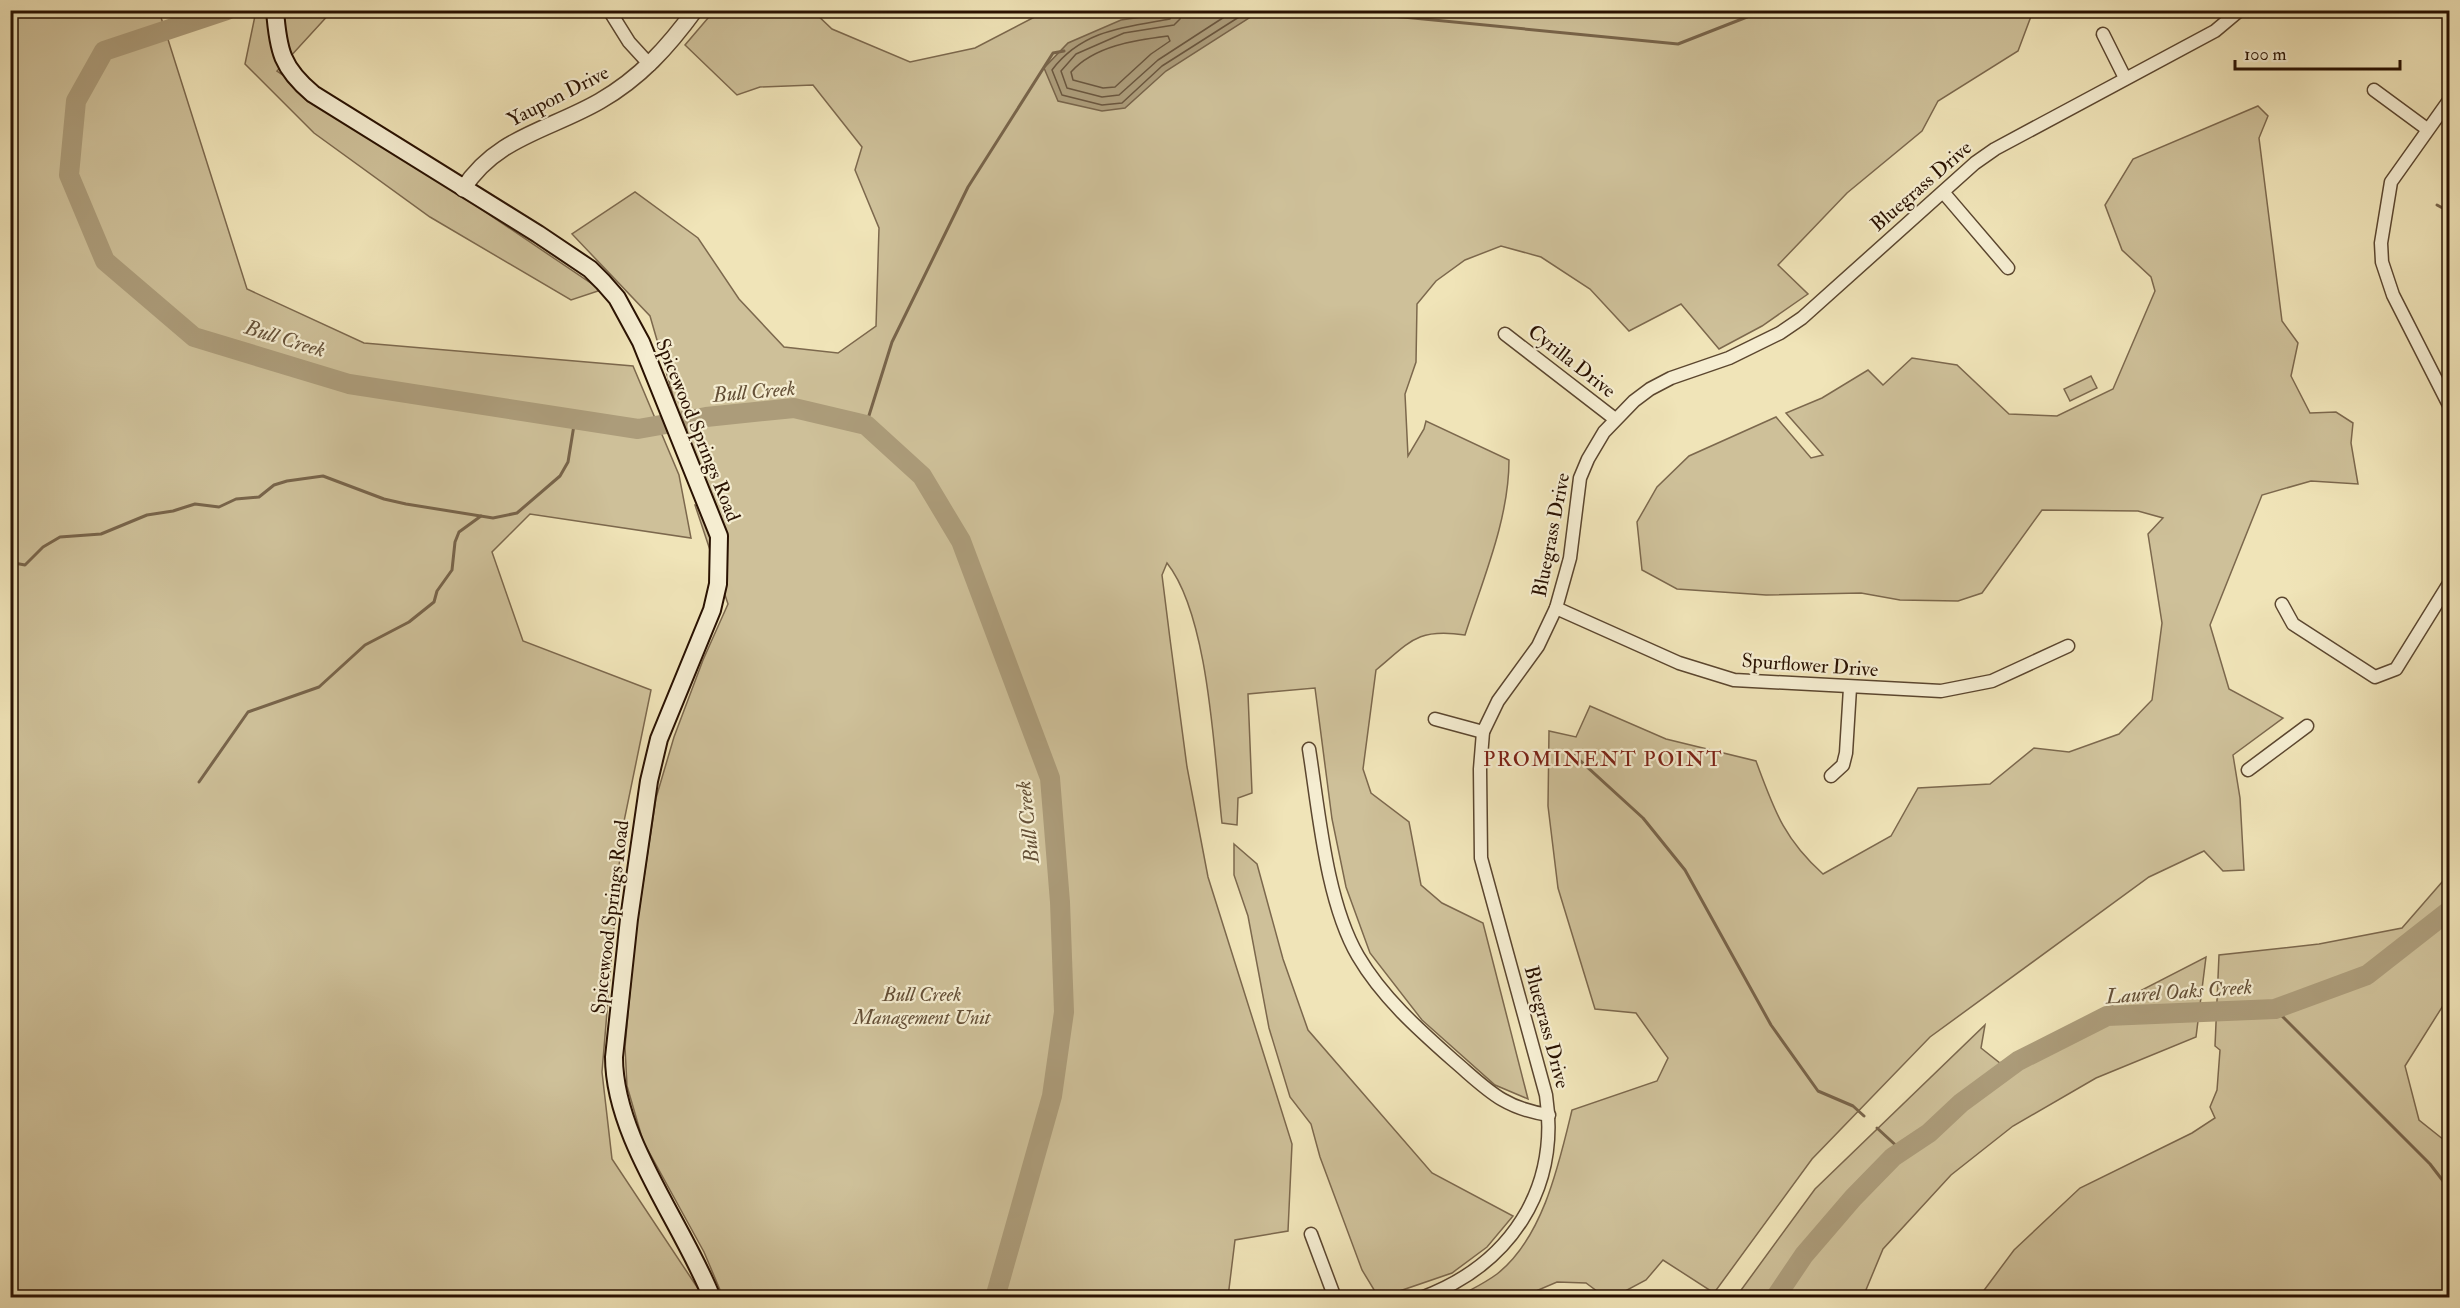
<svg xmlns="http://www.w3.org/2000/svg" width="2460" height="1308" viewBox="0 0 2460 1308" font-family="'IM FELL Double Pica',serif">
<rect width="100%" height="100%" fill="#f0e4b8"/>
<filter id="stains"><feTurbulence type="fractalNoise" baseFrequency=".00333" numOctaves="4"/><feColorMatrix values="0 0 0 0 .2 0 0 0 0 .09 0 0 0 0 .02 0 0 0 .5 -.17"/></filter>
<radialGradient id="worn" r=".72"><stop offset=".6" stop-color="#630" stop-opacity="0"/><stop offset="1" stop-color="#630" stop-opacity=".3"/></radialGradient>
<!-- green -->
<g fill="#cec099" stroke="#7c684d" stroke-width="1.5">
<path d="M1561,10L1575,15H1643V10L1671,11L1644,15H1669L1684,10L2033,11L2018,51L1938,101L1922,131L1847,193L1778,265L1808,294L1762,326L1719,349L1681,304L1629,331L1590,289L1541,257L1501,246L1465,260L1436,281L1417,304L1416,362L1405,394L1408,456L1424,429L1426,421L1509,460C1509,519 1483,579 1465,635C1417,628 1411,641 1376,670L1363,769L1371,793L1409,822L1421,885L1442,903L1483,923L1528,1099L1495,1085L1422,1020L1370,953L1346,887L1332,819L1315,688L1248,694L1252,793L1238,798L1237,825L1222,823C1214,754 1209,616 1167,563L1162,575L1170,639L1187,767L1208,877L1292,1144L1288,1231L1235,1240L1228,1297H723L704,1252L643,1141L627,1086L625,1047L635,937L656,798L674,737L703,660L728,604L695,505L717,507L683,430L650,316L572,234L635,192L698,238L739,299L784,347L838,353L876,326L879,228L855,170L862,147L813,85L760,87L737,95L685,45L714,11H813L832,29L910,62L975,48L1046,11Z"/>
<polygon points="10,11 159,11 247,289 364,343 633,366 679,475 691,538 530,514 492,552 523,641 651,690 622,831 602,1072 612,1159 699,1290 699,1297 11,1297"/>
<polygon points="256,11 332,11 277,71 601,290 571,300 430,217 314,133 245,64"/>
<path d="M2258,106L2268,116L2259,138L2282,321L2298,343L2291,376L2310,413L2336,412L2353,423L2351,443L2358,484L2311,481L2262,495L2210,625L2229,689L2283,718L2233,755L2240,798L2244,870L2223,871L2204,851L2149,877L1930,1037L1812,1159L1714,1293L1663,1260L1646,1280L1614,1297H1605L1586,1283L1557,1282L1522,1297H1458C1470,1290 1485,1283 1497,1274C1543,1238 1559,1164 1572,1110L1657,1081L1668,1058L1636,1013L1595,1009L1558,888L1548,806L1549,731L1576,737L1590,706L1666,739L1756,761C1774,809 1783,838 1823,874L1891,836L1918,788L1990,784L2034,748L2069,752L2119,734L2152,700L2162,623L2148,534L2163,518L2138,511L2042,510L1982,593L1958,601L1900,600L1861,593L1766,595L1677,589L1642,570L1637,522L1657,487L1689,456L1776,417L1811,458L1823,455L1786,413L1822,398L1868,370L1883,385L1912,358L1957,365L2009,414L2057,416L2113,389L2155,291L2151,277L2122,250L2105,205L2133,159Z"/>
<polygon points="2091,376 2097,388 2070,401 2064,389"/>
<polygon points="1234,844 1257,864 1283,959 1308,1030 1432,1173 1513,1216 1487,1247 1452,1273 1379,1298 1362,1270 1320,1157 1311,1124 1290,1097 1269,1028 1248,916 1234,875"/>
<polygon points="2449,874 2449,1002 2444,1004 2405,1066 2419,1120 2449,1144 2449,1297 1979,1297 2014,1250 2080,1188 2192,1133 2215,1118 2210,1107 2217,1090 2220,1050 2215,1046 2219,955 2319,944 2402,928"/>
<polygon points="2206,957 2196,1037 2096,1078 2013,1126 1951,1175 1883,1249 1863,1297 1736,1297 1815,1189 1985,1025 1981,1048 2000,1063"/>
</g>
<!-- water -->
<polygon fill="#ac9c7a" stroke="#78644a" stroke-width="1.5" points="1189,10 1257,13 1166,71 1125,108 1102,111 1058,101 1044,68 1068,43 1121,20"/>
<g fill="none" stroke-linecap="round" stroke-linejoin="round">
<!-- shore -->
<g stroke="#6a563e" stroke-width="1.5">
<path d="M1175,10L1170,19C1125,27 1082,30 1052,70L1062,95L1102,105L1122,103L1162,66L1250,10"/>
<polyline points="1182,10 1180,19 1174,25 1124,33 1076,54 1061,71 1067,88 1102,97 1119,95 1158,60 1235,10"/>
<path d="M1168,36L1170,41L1151,54L1115,87L1103,88L1073,80L1071,72C1094,46 1135,40 1168,36Z"/>
</g>
<!-- stream -->
<g stroke="#78644a" stroke-width="3">
<polyline points="1331,10 1678,44 1747,17 1754,10"/>
<polyline points="1234,13 1244,10"/>
<polyline points="2437,205 2450,212"/>
<polyline points="866,425 892,342 968,187 1053,53 1064,51"/>
<polyline points="10,568 14,563 25,565 43,547 60,537 101,534 147,515 173,511 195,504 219,507 236,499 259,497 274,485 287,481 323,476 384,499 406,504 493,518 517,513 560,476 568,462 575,419"/>
<polyline points="1574,755 1643,818 1685,870 1771,1025 1818,1091 1853,1106 1864,1116"/>
<polyline points="199,782 248,712 319,687 365,645 409,622 434,602 437,591 452,570 455,542 459,532 481,516"/>
<polyline points="2275,1009 2430,1164 2450,1190"/>
<polyline points="1877,1128 1902,1151"/>
</g>
<!-- river -->
<g stroke="#ac9c7a" stroke-width="20">
<polyline points="227,10 104,51 76,101 69,175 105,261 194,337 349,384 638,429 706,417 794,408 866,425 922,476 961,541 1050,778 1060,902 1064,1012 1052,1096 995,1298"/>
<polyline points="1775,1298 1804,1255 1853,1198 1893,1157 1929,1133 1961,1103 2018,1061 2107,1016 2275,1009 2367,975 2450,910"/>
</g>
<defs>
<g id="minor">
<polyline points="609,10 629,42 650,65"/>
<polyline points="2103,34 2125,78"/>
<polyline points="2374,90 2427,129"/>
<polyline points="2450,99 2391,182 2381,243 2382,262 2393,295 2450,407"/>
<polyline points="1943,192 2008,268"/>
<polyline points="1505,334 1615,419"/>
<polyline points="2282,604 2293,624 2375,677 2396,669 2450,582"/>
<polyline points="1556,608 1679,663 1734,680 1941,691 1992,681 2068,646"/>
<polyline points="1435,719 1483,732"/>
<path d="M1309,749C1319,812 1326,901 1358,956C1382,997 1418,1029 1453,1060C1487,1089 1502,1108 1549,1115"/>
<polyline points="2248,770 2307,726"/>
<polyline points="1831,776 1843,765 1846,753 1850,688"/>
<polyline points="1311,1234 1335,1298"/>
<path d="M1421,1298C1510,1265 1560,1190 1546,1095L1481,858L1480,769L1483,732L1498,701L1538,646L1556,608L1570,558L1580,478L1588,459L1604,432L1634,401L1650,389L1671,378L1729,358L1780,333L1802,318L1975,163L1995,149L2215,31L2240,10"/>
</g>
<path id="tertiary" d="M463,189C496,137 550,130 600,101C640,78 668,47 695,10"/>
<path id="secondary" d="M275,10C278,51 282,68 313,94L538,234L590,269L603,282L617,298L641,342L719,536L718,584L712,610L659,739L649,781L629,919L614,1057C614,1138 682,1222 712,1298"/>
</defs>
<!-- minor casing -->
<use href="#minor" stroke="#5b462f" stroke-width="15"/>
<!-- tertiary casing -->
<use href="#tertiary" stroke="#5b462f" stroke-width="18"/>
<!-- secondary casing -->
<use href="#secondary" stroke="#291101" stroke-width="20"/>
<!-- minor -->
<use href="#minor" stroke="#f5edd1" stroke-width="12"/>
<!-- tertiary -->
<use href="#tertiary" stroke="#f5edd1" stroke-width="15"/>
<!-- secondary -->
<use href="#secondary" stroke="#f5edd1" stroke-width="16"/>
</g>
<g text-anchor="middle" dominant-baseline="central" stroke-width="4.5" stroke-linejoin="round" paint-order="stroke">
<!-- street labels -->
<g font-size="20" fill="#291101" stroke="#f5edd1">
<text transform="translate(558 96) rotate(-27)">Yaupon Drive</text>
<text transform="translate(1921 186) rotate(-41)">Bluegrass Drive</text>
<text transform="translate(1572 361) rotate(38)">Cyrilla Drive</text>
<text transform="translate(698 430) rotate(68)">Spicewood Springs Road</text>
<text transform="translate(1551 535) rotate(-79)">Bluegrass Drive</text>
<text transform="translate(1810 665) rotate(4)">Spurflower Drive</text>
<text transform="translate(610 917) rotate(-83)">Spicewood Springs Road</text>
<text transform="translate(1547 1027) rotate(75)">Bluegrass Drive</text>
</g>
<!-- park labels -->
<g font-size="20" font-style="italic" fill="#634e36" stroke="#f5edd1">
<text x="922" y="994">Bull Creek<tspan x="922" dy="23">Management Unit</tspan></text>
</g>
<!-- water labels -->
<g font-size="21" font-style="italic" fill="#645037" stroke="#f5edd1">
<text transform="translate(285 339) rotate(17)">Bull Creek</text>
<text transform="translate(754 392) rotate(-5)">Bull Creek</text>
<text transform="translate(1028 822) rotate(-96)">Bull Creek</text>
<text transform="translate(2179 992) rotate(-4)">Laurel Oaks Creek</text>
</g>
<!-- neighbourhood labels -->
<g font-size="21" letter-spacing="1.5" fill="#7a1f14" stroke="#f5edd1">
<text x="1603" y="759">PROMINENT POINT</text>
</g>
</g>
<!-- margin -->
<rect width="2460" height="1308" fill="none" stroke="#f0e4b8" stroke-width="36"/>
<rect x="12" y="12" width="2436" height="1284" fill="none" stroke="#291101" stroke-width="3"/>
<rect x="18" y="18" width="2424" height="1272" fill="none" stroke="#291101" stroke-width="1.5"/>
<!-- scale -->
<path d="M2235 60v9h165v-9" fill="none" stroke="#291101" stroke-width="3"/>
<text x="2244" y="60" font-size="18" fill="#291101" stroke="#f5edd1" stroke-width="4.5" paint-order="stroke">100 m</text>
<rect width="100%" height="100%" filter="url(#stains)"/>
<rect width="100%" height="100%" fill="url(#worn)"/>
</svg>
